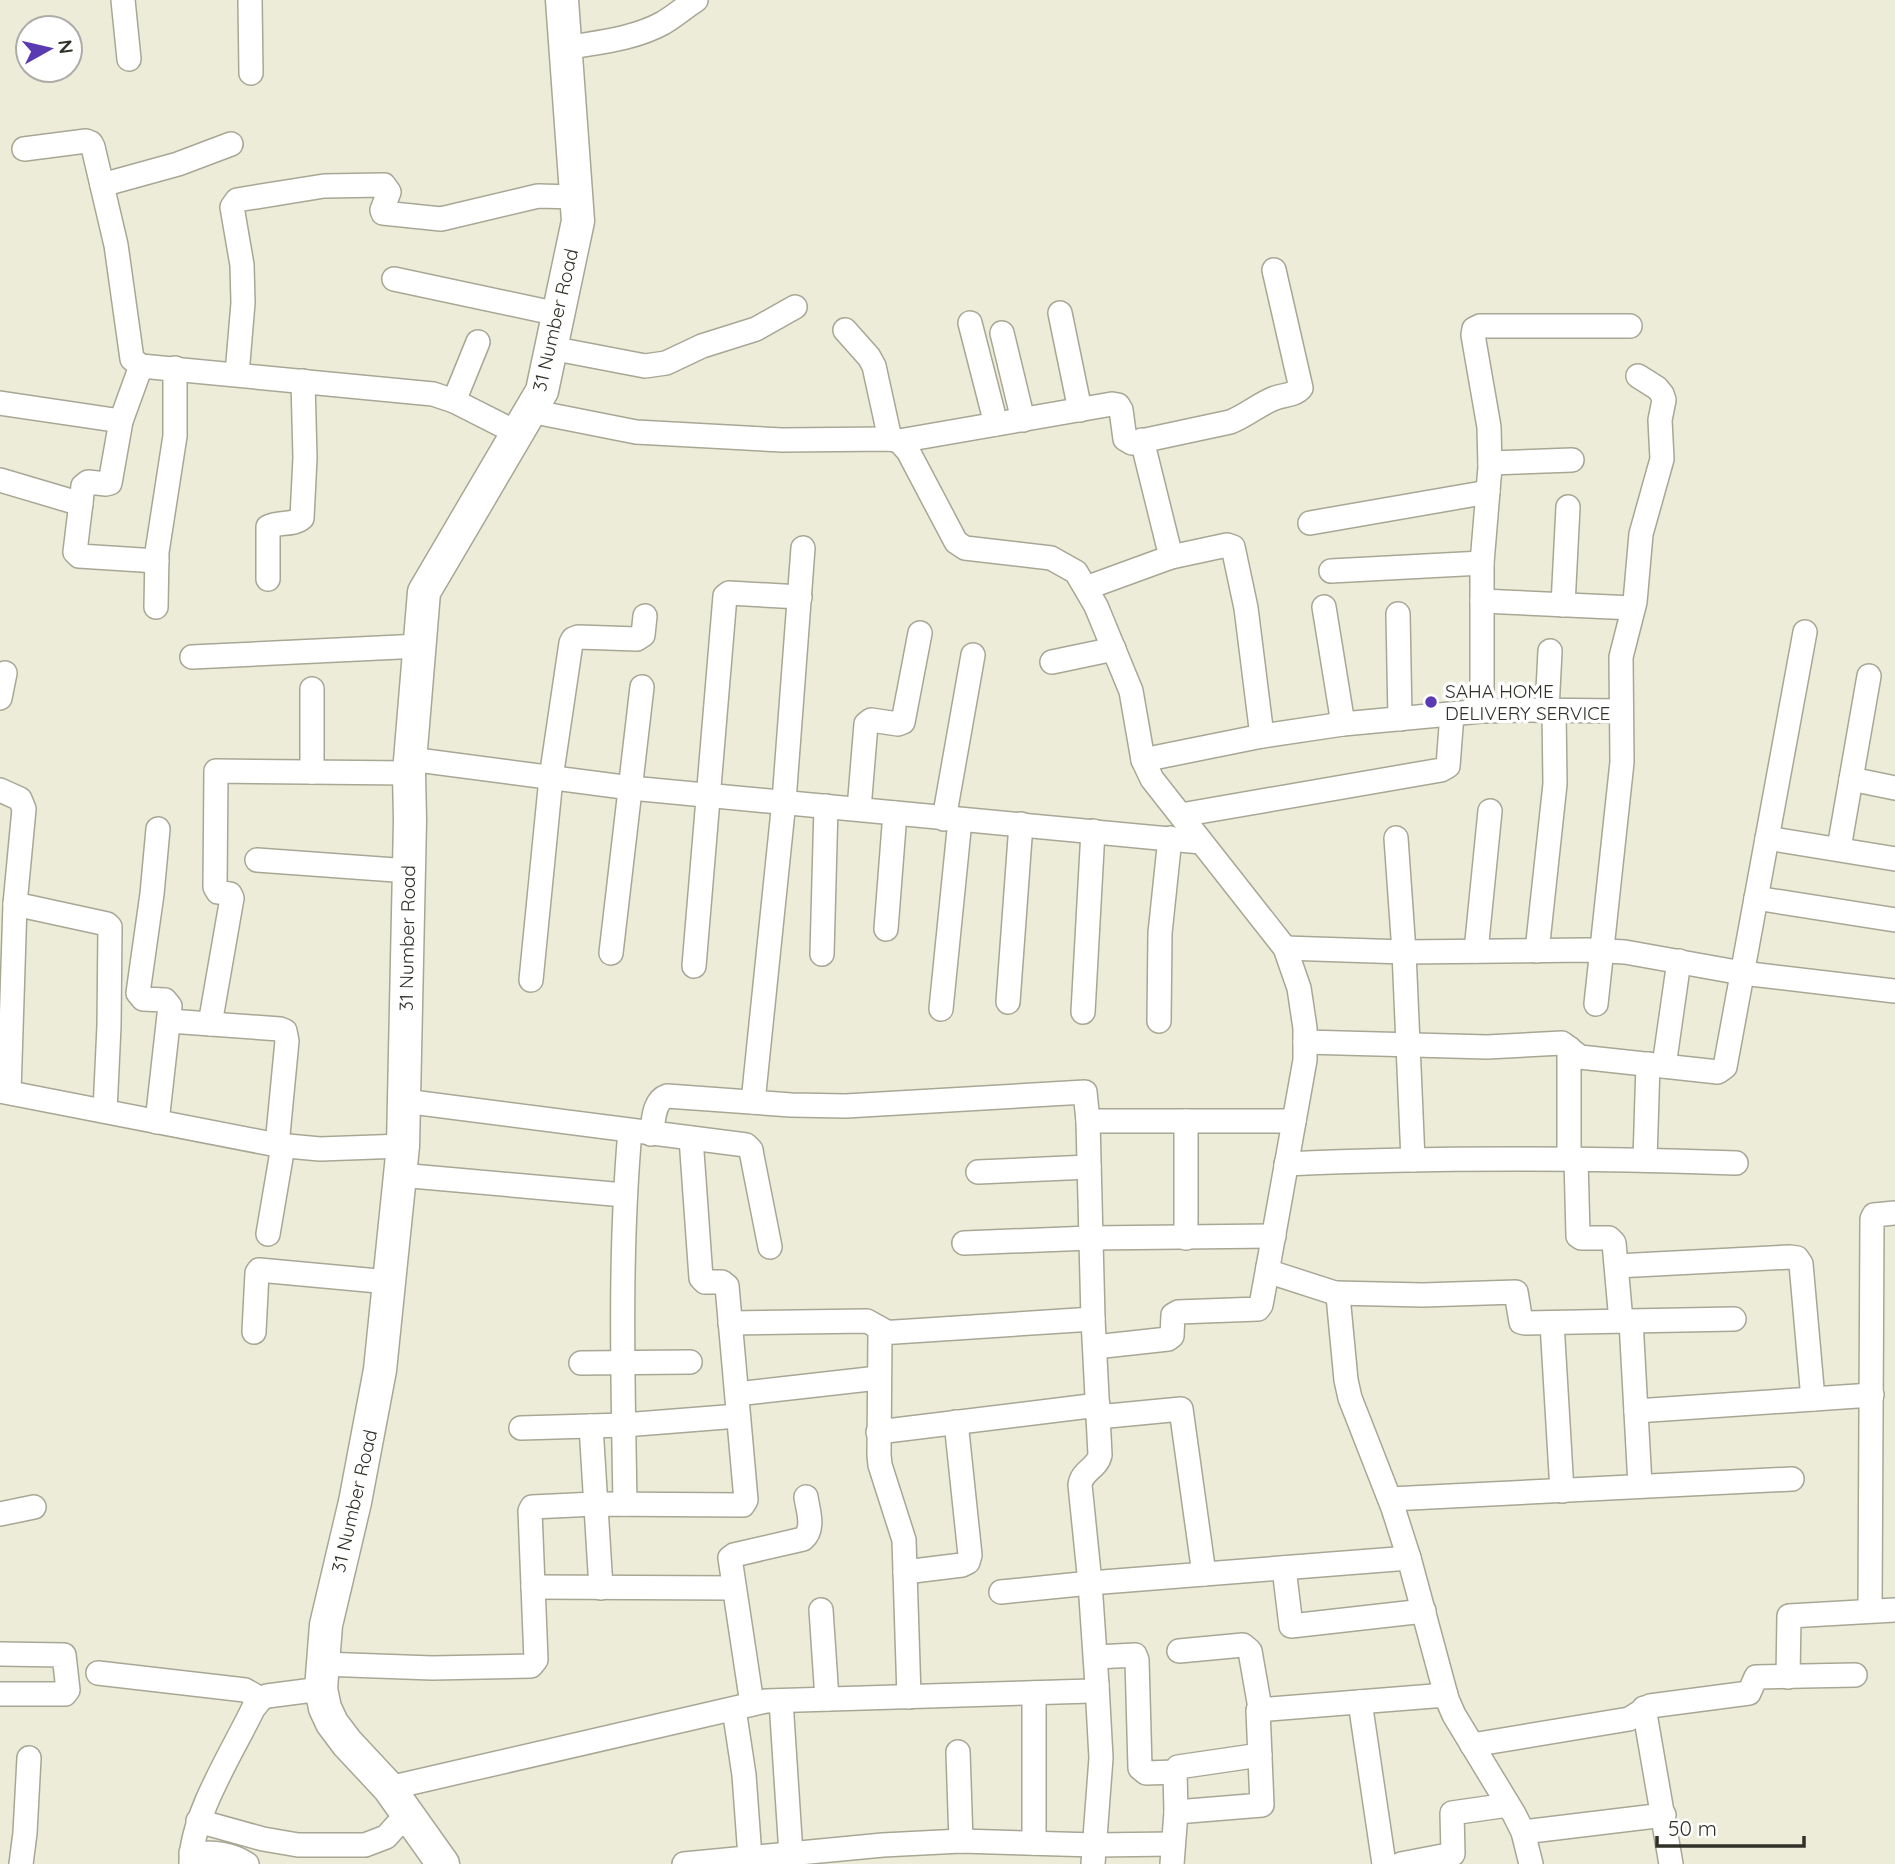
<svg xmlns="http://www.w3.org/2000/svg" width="1895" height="1864" viewBox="0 0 1895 1864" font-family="Quicksand,sans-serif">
<rect width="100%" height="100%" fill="#edecd9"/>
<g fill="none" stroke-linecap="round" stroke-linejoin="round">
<defs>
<g id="street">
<polyline points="123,0 129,59"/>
<polyline points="250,0 251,73"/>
<path d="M566,48C599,42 634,39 663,23C675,16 685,7 696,0"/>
<polyline points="24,149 86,141 91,143 93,147 116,245 132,359 141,366 433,394 454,401 517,433"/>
<polyline points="102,185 178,164 231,144"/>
<polyline points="394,279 558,314"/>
<polyline points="1060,313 1080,410"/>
<polyline points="970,323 996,424"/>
<polyline points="845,330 869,357 874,366 890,439"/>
<polyline points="1002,333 1023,420"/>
<polyline points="551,348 645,366 666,363 702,346 756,329 795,307"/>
<polyline points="141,366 121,421 110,483 106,484 88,482 83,486 75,552 79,556 157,561"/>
<polyline points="237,374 243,303 242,265 232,207 237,200 324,186 384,185 389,192 382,210 383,213 441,219 538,196 576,197"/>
<polyline points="454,401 478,342"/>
<polyline points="0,403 121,421"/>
<polyline points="530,411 636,432 782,440 890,439 899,441 908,451 956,542 965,548 1051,558 1076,572 1096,606 1131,691 1143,760 1152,779 1285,948 1299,988 1305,1028 1305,1060 1268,1267 1273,1273 1335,1293 1338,1296 1346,1380 1350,1398 1393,1508 1409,1558 1447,1699 1454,1715 1514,1814 1523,1832 1531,1864"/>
<path d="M899,441L1112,404L1118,405L1121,410L1125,439L1132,443L1230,422C1246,416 1259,404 1275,398C1284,395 1295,395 1301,388L1274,270"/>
<polyline points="1490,463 1572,460"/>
<polyline points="0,480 81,504"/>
<polyline points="1310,523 1488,492"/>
<polyline points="1171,557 1227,545 1233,547 1246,608 1262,736"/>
<polyline points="1331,571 1482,563"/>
<path d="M268,579V527C279,521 293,526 302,518L305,458L303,381"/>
<polyline points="1086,588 1171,557 1142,440"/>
<polyline points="1482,601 1633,608"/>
<polyline points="1563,605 1568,507"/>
<polyline points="156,607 157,552 175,436 175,368"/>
<polyline points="1324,607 1343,724"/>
<polyline points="1398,614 1400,719"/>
<polyline points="192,657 420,646"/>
<polyline points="1052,662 1114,649"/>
<polyline points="0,698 5,673"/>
<polyline points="1547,710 1550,651"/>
<polyline points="1482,711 1482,563 1490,467 1489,427 1473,335 1474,329 1480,326 1630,326"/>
<polyline points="410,759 631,788 1201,842"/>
<polyline points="1143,760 1262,736 1343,724 1482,711 1525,710 1621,711"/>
<polyline points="312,772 312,689"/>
<polyline points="1851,779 1895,788"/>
<polyline points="0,790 20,799 24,809 15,904 9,1092"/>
<polyline points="859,809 866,724 871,720 898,724 903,722 920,633"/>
<polyline points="1181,815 1441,770 1448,766 1452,714"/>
<polyline points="944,819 973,655"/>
<polyline points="1396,838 1404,952 1413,1160"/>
<polyline points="1767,838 1895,859"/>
<polyline points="1839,848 1869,676"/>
<polyline points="257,860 409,871"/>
<polyline points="1756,898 1895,920"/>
<polyline points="15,904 107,924 110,927 109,1026 105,1111"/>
<polyline points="886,929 895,813"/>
<polyline points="1285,948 1404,952 1587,950 1625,952 1742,973 1895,991"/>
<polyline points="1476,951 1490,811"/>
<polyline points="1537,951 1555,784 1554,710"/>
<polyline points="611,953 642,687"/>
<polyline points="822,954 826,806"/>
<polyline points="694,966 725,596 729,593 800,597"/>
<polyline points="531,980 551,778 571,643 573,639 578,637 637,639 643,635 645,616"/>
<polyline points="1008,1002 1021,824"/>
<polyline points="1596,1004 1622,762 1621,657 1635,602 1641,534 1662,459 1660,420 1664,400 1662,394 1657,388 1638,376"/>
<polyline points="941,1009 960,820"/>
<polyline points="1083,1012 1093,831"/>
<polyline points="169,1021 280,1029 285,1031 287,1041 277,1145"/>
<polyline points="1159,1021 1160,933 1170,838"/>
<polyline points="210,1024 232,898 230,894 218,892 215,887 216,771 409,773"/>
<polyline points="1305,1042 1487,1047 1562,1043 1580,1057 1718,1072 1725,1067 1805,632"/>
<polyline points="1569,1048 1569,1159"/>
<polyline points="1664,1066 1679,961"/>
<polyline points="0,1091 277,1145 320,1149 403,1146"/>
<polyline points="404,1101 746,1145 751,1150 752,1156 770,1247"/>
<polyline points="753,1102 784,801 803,548"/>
<polyline points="1088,1121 1294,1121"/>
<polyline points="157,1122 170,1006 165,1000 143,999 138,993 152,894 158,829"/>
<path d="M651,1134C654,1121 653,1101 667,1096L791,1105L846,1106L1085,1092L1088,1121L1093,1319L1100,1455C1097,1469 1082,1470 1080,1485L1090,1583L1001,1592"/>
<polyline points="1576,1159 1578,1236 1581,1238 1609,1238 1614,1243 1621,1321"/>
<polyline points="1645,1160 1648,1064"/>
<path d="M1286,1164C1436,1157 1586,1158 1736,1163"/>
<polyline points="978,1172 1089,1167"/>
<polyline points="400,1175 624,1195"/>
<polyline points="268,1234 283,1146"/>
<polyline points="1186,1238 1186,1121"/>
<polyline points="964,1243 1090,1238 1274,1236"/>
<polyline points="1617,1266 1790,1257 1797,1258 1801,1264 1813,1399"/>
<polyline points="1335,1293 1423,1295 1516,1292 1521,1322 1525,1323 1734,1319"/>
<polyline points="1631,1321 1640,1485"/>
<polyline points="730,1323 867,1321 885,1331"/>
<polyline points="1552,1323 1562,1491"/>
<polyline points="254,1332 257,1273 259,1270 389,1282"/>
<polyline points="1095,1347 1168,1339 1172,1336 1173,1315 1178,1312 1258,1309 1261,1305 1268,1267"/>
<polyline points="581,1363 690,1362"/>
<polyline points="737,1394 878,1378"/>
<polyline points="1636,1411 1872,1395"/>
<polyline points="1098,1417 1181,1409 1204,1574"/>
<polyline points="591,1426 601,1588"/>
<polyline points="521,1428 624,1425 738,1416"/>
<polyline points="878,1432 1098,1405"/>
<polyline points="1390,1499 1792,1479"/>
<path d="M625,1504C623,1380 619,1255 630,1131"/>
<polyline points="0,1514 34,1507"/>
<polyline points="1284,1568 1291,1626 1424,1611"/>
<polyline points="905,1572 962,1565 968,1562 970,1555 956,1422"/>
<polyline points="533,1587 734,1588"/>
<polyline points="821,1610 827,1699"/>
<polyline points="1870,1610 1872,1219 1874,1215 1895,1213"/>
<polyline points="1179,1651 1243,1645 1250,1651 1260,1708"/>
<polyline points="0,1654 64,1655 68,1690 65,1694 0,1694"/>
<polyline points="1096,1657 1135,1655 1137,1660 1140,1768 1146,1773 1175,1772"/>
<polyline points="322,1664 432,1668 531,1666 536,1660 530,1511 532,1507 595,1504 743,1505 746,1500 727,1286 722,1282 705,1282 701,1278 691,1138"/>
<polyline points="98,1673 245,1690 261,1699"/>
<polyline points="1788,1677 1789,1616 1895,1610"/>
<polyline points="909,1697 904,1540 880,1465 879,1455 880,1333 1093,1319"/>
<polyline points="781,1701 791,1854"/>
<polyline points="1360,1702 1384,1864"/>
<path d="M752,1704L730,1558L734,1555L803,1539C815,1529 808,1511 806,1497"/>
<polyline points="1644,1708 1671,1864"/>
<polyline points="734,1709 744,1775 750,1857"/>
<polyline points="1472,1745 1629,1719 1650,1706 1749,1693 1756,1677 1855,1675"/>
<polyline points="958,1752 961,1841"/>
<polyline points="389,1788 766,1701 1091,1691 1095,1689 1097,1685 1090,1583 1409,1558"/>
<polyline points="1176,1812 1175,1772 1178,1767 1260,1755"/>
<polyline points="198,1821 263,1839 298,1845 365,1845 386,1837 407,1814"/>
<polyline points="1523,1832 1664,1815"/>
<polyline points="1034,1843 1034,1693"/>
<path d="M191,1853C212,1853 229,1852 247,1864"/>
<polyline points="21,1864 25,1833 29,1758"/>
<path d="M191,1864C190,1818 233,1751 253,1709L261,1699L267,1696L321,1689"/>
<polyline points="684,1864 883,1845 961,1841 1095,1845 1173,1844"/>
<polyline points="1093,1864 1101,1758 1097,1685"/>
<polyline points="1172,1864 1176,1812 1262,1805 1258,1710 1446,1695"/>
<polyline points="1401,1864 1453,1854 1452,1813 1508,1805"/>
</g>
<polyline id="secondary" points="443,1864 389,1788 347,1743 332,1723 325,1708 321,1689 326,1625 355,1502 380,1370 403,1146 410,821 409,773 424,592 542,391 578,221 562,0"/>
</defs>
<!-- street casing -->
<use href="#street" stroke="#a8a795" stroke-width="26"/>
<!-- secondary casing -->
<use href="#secondary" stroke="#a8a795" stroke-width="35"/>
<!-- street -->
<use href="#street" stroke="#fff" stroke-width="23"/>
<!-- secondary -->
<use href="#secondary" stroke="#fff" stroke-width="32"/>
</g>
<!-- markers -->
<circle fill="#593ab2" stroke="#fff" stroke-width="2.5" cx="1431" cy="702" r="7"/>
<g text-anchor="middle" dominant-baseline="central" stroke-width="7" stroke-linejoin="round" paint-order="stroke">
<!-- street labels -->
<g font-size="19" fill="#313029" stroke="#fff">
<text transform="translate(555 320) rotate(-77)">31 Number Road</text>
<text transform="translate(407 938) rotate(-89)">31 Number Road</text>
<text transform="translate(354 1501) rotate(-77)">31 Number Road</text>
</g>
<!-- poi labels -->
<g font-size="19" fill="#313029" stroke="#fff" text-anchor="start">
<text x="1445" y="691">SAHA HOME<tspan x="1445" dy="22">DELIVERY SERVICE</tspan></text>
</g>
</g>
<!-- north arrow -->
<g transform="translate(49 49) rotate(82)"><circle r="33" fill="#ffffff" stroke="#adaca9" stroke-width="2"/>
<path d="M0-5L12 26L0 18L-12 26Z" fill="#593ab2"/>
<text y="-10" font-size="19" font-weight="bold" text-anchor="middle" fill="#313029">N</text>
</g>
<!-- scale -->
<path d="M1657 1836v10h147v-10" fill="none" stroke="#313029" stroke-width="3.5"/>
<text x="1668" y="1836" font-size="21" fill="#313029" stroke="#ffffff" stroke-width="5" paint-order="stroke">50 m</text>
</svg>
